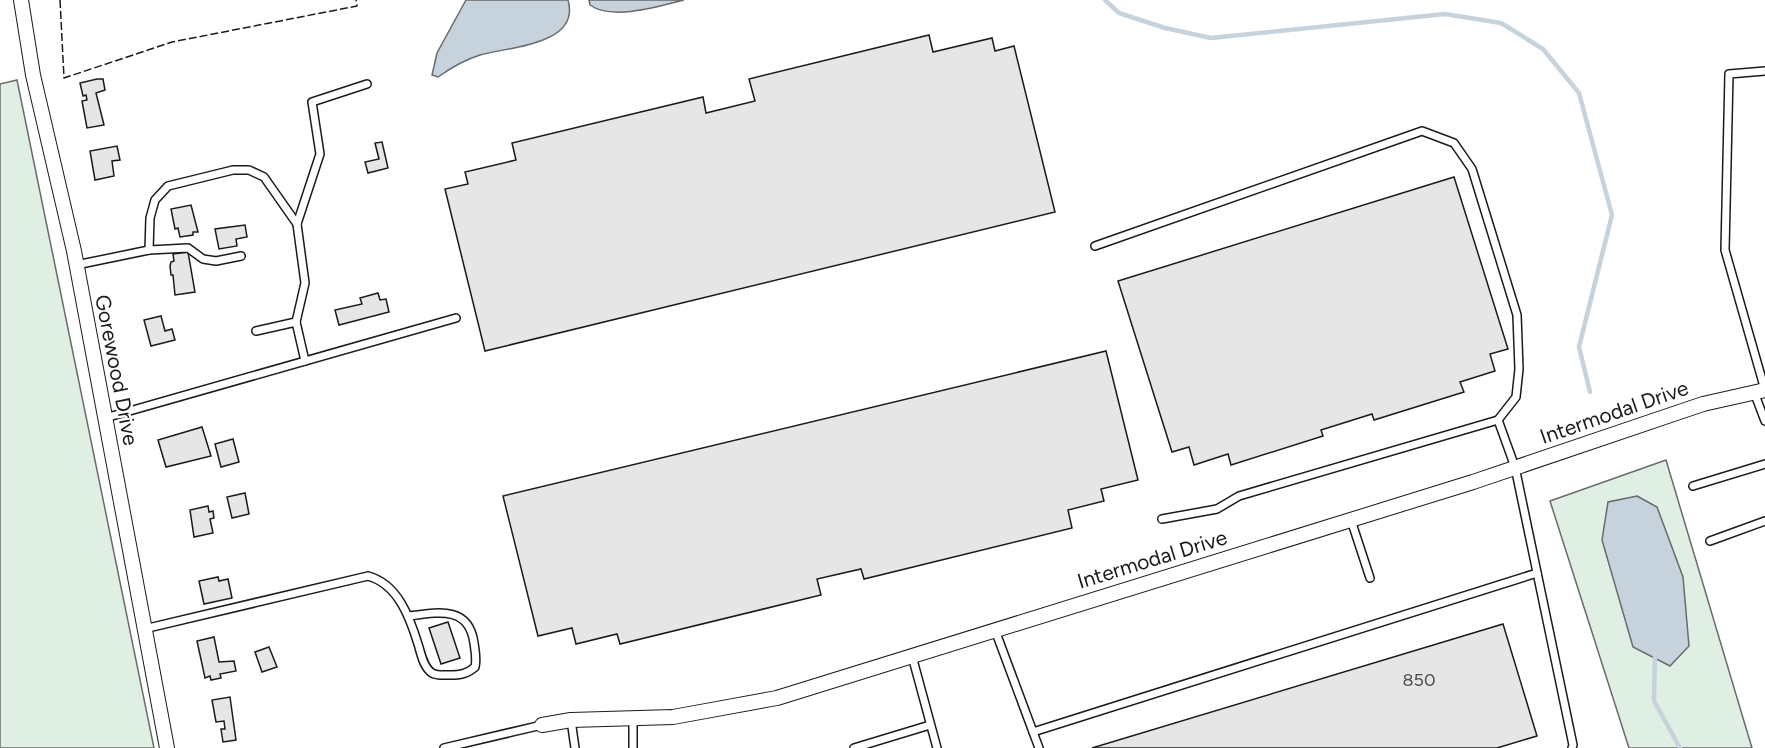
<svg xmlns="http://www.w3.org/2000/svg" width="1765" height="748" viewBox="0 0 1765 748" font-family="Figtree,sans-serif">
<rect width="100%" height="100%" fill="#fff"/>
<!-- green -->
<g fill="#e0efe3" stroke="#6a6a6a" stroke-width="1.5">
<polygon points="17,80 154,748 0,748 0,84"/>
<polygon points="1666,460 1752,748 1629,748 1550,501"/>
</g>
<!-- water -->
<g fill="#c6d2dc" stroke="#6a6a6a" stroke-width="1.5">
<path d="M466,0H568C581,45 508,47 480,55C464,60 452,67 438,77L432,75L437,53Z"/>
<path d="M589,0H684C660,6 612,21 590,5Z"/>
<polygon points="1637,496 1657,507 1683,577 1689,646 1670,666 1633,647 1602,540 1608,502"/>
</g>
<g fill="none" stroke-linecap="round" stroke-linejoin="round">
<!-- stream -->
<g stroke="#c6d2dc" stroke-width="4.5">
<polyline points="1105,0 1119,13 1165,28 1211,38 1445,14 1501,23 1543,49 1579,93 1612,215 1579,347 1590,392"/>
<polyline points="1655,652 1654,701 1680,748"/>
</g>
</g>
<!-- building -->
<g fill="#e6e6e6" stroke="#1a1a1a" stroke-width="1.5">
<polygon points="929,35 933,52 992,38 995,51 1014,46 1055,212 485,351 445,189 468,184 465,172 516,160 512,143 703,97 706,113 755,101 749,79"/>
<polygon points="97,79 103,79 105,90 96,93 104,125 87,128 82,101 87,100 86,95 83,96 80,83"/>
<polygon points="382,142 388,168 368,173 365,162 379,159 375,143"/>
<polygon points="117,146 120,160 112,161 114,176 95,180 90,151"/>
<polygon points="1454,177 1508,349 1490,354 1495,371 1460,382 1464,392 1374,420 1372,414 1321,430 1323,436 1231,465 1228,454 1194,465 1189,447 1172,452 1118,281"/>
<polygon points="191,205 198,232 193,232 193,235 180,237 178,228 175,229 171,209"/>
<polygon points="245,225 247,237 236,239 237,246 219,249 215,229"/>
<polygon points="188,252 195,292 175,295 173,275 171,275 170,266 171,262 174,261 173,254"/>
<polygon points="378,293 380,300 386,299 389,312 339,325 335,310 362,304 360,298"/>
<polygon points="161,316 165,331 172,329 175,340 151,346 144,320"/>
<polygon points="1106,351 1138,480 1101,489 1104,501 1068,510 1072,528 864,579 861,569 817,579 821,595 620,644 617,634 576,644 572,628 538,636 503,496"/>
<polygon points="202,427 211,456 166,467 158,440"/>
<polygon points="233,439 239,462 221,467 215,444"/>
<polygon points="245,493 249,514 232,518 227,497"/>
<polygon points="208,506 209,512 213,511 214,518 210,519 213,533 194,537 190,510"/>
<polygon points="218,577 219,581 228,579 232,598 204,604 199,581"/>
<polygon points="448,622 460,658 441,664 429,628"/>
<polygon points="1503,624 1537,736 1497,748 1092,748"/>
<polygon points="214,637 219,662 234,661 236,671 220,674 221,678 211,680 210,676 205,678 197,641"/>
<polygon points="269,647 277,667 262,672 255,652"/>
<polygon points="230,697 236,740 223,742 221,729 225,729 224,721 216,722 212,700"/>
</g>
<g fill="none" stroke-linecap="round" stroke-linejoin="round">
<defs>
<g id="service">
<polyline points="1095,246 1422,131 1454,143 1472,169 1517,315 1519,369 1516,397 1498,420 1515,467 1573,745 1572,748"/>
<polyline points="149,250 188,248 203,259 216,261 241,256"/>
<polyline points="76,265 149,250 150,218 155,200 168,186 233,170 249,170 264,177 297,224"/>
<polyline points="256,331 296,322"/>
<polyline points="305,361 296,322 305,283 297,224 320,154 312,102 367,84"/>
<polyline points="1765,390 1725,250 1729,74 1765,71"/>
<polyline points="1754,392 1765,421"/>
<polyline points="105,418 456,318"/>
<polyline points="1693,486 1765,464"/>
<polyline points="1162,519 1217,509 1239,496 1498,420"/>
<polyline points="1351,520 1370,578"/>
<polyline points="1710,541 1765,521"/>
<path d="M144,629L368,576C398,584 410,618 418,644C421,653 423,667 432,673C437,676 444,675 450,675C460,675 467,674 475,667C477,659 475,651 474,643C469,606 439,612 409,616"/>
<polyline points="995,630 1039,748"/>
<polyline points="912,656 937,748"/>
<polyline points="571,720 575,748"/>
<polyline points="1033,732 1537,573"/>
<polyline points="444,748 542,725"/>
<polyline points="633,748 633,718"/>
<polyline points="854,748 930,725"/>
</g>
<g id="minor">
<polyline points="21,0 33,75 74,251 167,748"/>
<polyline points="542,725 571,720 673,717 777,698 1473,482 1703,404 1765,390"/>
</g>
</defs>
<!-- service casing -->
<use href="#service" stroke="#1a1a1a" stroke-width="10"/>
<!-- minor casing -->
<use href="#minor" stroke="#1a1a1a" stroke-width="16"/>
<!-- service -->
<use href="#service" stroke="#fff" stroke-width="7"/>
<!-- minor -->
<use href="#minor" stroke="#fff" stroke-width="14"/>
<!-- fence -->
<polyline stroke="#1a1a1a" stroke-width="1.5" stroke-dasharray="8 3" stroke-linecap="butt" points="60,0 64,78 172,42 357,6 356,0"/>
</g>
<g text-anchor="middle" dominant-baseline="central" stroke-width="4.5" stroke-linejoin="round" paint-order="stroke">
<!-- number labels -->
<g font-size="18" fill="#4d4d4d">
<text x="1419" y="680">850</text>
</g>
<!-- street labels -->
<g font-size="21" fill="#1a1a1a" stroke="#fff">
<text transform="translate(117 370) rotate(79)">Gorewood Drive</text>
<text transform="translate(1614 412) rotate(-19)">Intermodal Drive</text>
<text transform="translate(1152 559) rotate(-17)">Intermodal Drive</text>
</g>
</g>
</svg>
